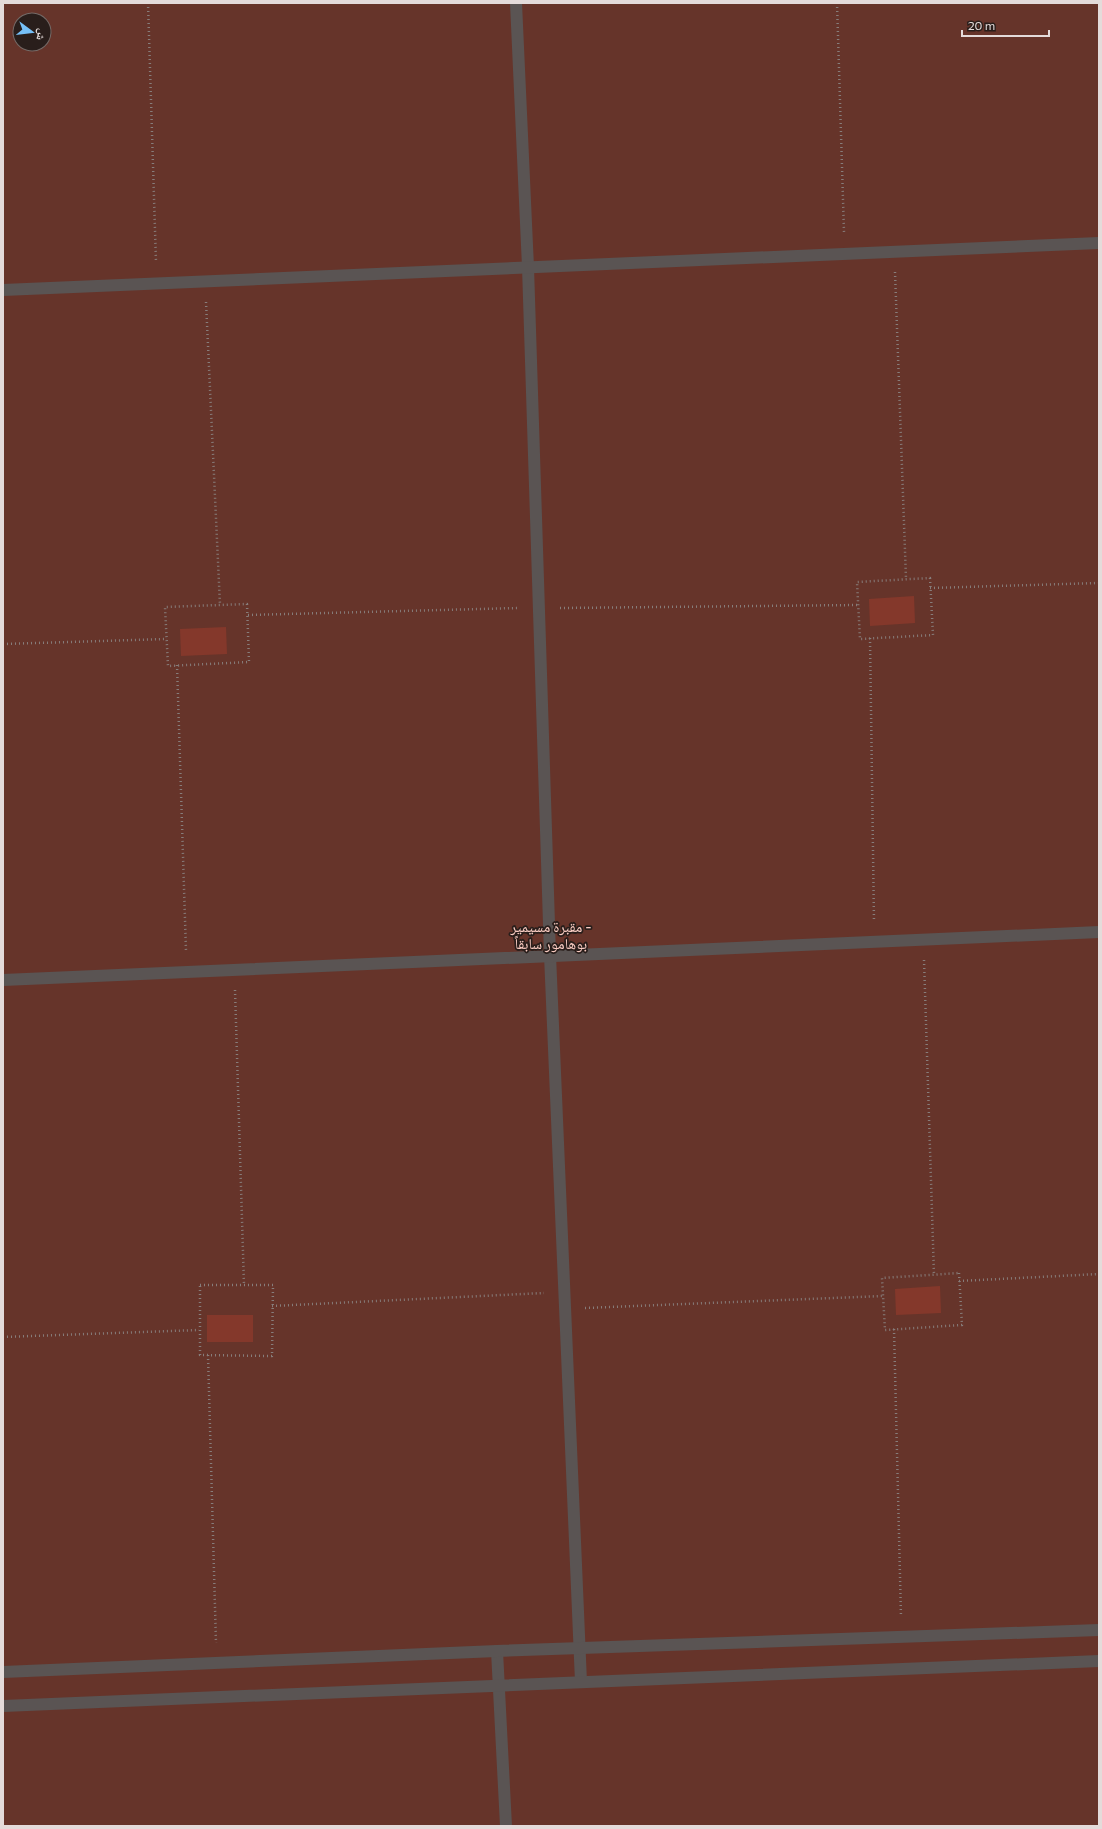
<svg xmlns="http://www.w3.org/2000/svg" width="1102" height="1829" viewBox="0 0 1102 1829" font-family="Commissioner,'Noto Naskh Arabic',sans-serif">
<rect width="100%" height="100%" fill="#291e1b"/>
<!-- green -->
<path fill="#66342a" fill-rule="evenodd" d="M3,3H1099V1826H3ZM20,20H44V44H20Z"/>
<!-- building -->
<g fill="#84382b">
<polygon points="914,596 915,623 870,626 869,599"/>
<polygon points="226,627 227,654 181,656 180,629"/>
<polygon points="940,1286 941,1313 896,1315 895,1289"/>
<rect x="207" y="1315" width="46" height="27"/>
</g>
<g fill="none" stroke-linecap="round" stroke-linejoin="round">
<!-- path -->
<g stroke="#877d7b" stroke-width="2.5" stroke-dasharray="1 3" stroke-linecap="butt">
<polyline points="148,3 156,262"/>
<polyline points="837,3 844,232"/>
<polyline points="895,272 906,579"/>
<polyline points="206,302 220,605"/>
<polygon points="930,578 933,635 860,639 857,582"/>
<polyline points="930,588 1099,583"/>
<polygon points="247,604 249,662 168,666 165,607"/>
<polyline points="560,608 858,605"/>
<polyline points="248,615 518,608"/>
<polyline points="870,638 874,922"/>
<polyline points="3,644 167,639"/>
<polyline points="177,665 186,951"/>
<polyline points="924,960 934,1275"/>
<polyline points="235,990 244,1285"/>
<polygon points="959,1273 962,1325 885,1330 882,1278"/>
<polyline points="959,1281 1099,1274"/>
<polygon points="200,1285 273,1285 272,1356 200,1355"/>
<polyline points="272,1306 544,1293"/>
<polyline points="585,1308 883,1296"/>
<polyline points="894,1329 901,1617"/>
<polyline points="3,1337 199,1330"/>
<polyline points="208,1355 216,1643"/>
</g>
<!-- lane -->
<g stroke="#5a5453" stroke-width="12">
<polyline points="516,3 528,267 550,955 581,1682"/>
<polyline points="3,290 1099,243"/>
<polyline points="3,980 1099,932"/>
<polyline points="497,1651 506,1826"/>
</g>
<!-- street -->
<g stroke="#5a5453" stroke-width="12">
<polyline points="3,1672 497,1651 1099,1630"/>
<polyline points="3,1706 1099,1661"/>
</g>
</g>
<g text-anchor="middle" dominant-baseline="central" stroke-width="3.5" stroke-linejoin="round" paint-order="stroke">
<!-- park labels -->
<g font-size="15" fill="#faccc2" stroke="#291e1b">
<text x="551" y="926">مقبرة مسيمير -<tspan x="551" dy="17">بوهامور سابقاً</tspan></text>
</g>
</g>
<!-- border -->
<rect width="1102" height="1829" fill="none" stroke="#e4dbda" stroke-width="8"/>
<!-- north arrow -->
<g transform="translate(32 32) rotate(105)"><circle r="19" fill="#291e1b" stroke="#746a67"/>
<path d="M0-3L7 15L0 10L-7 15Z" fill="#76c0f7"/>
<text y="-6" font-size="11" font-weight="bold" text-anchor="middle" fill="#e4dbda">ش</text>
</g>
<!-- scale -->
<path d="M962 30v6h87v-6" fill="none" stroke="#e4dbda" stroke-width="2"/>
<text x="968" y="30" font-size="12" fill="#e4dbda" stroke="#291e1b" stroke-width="3" paint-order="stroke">20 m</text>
</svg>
